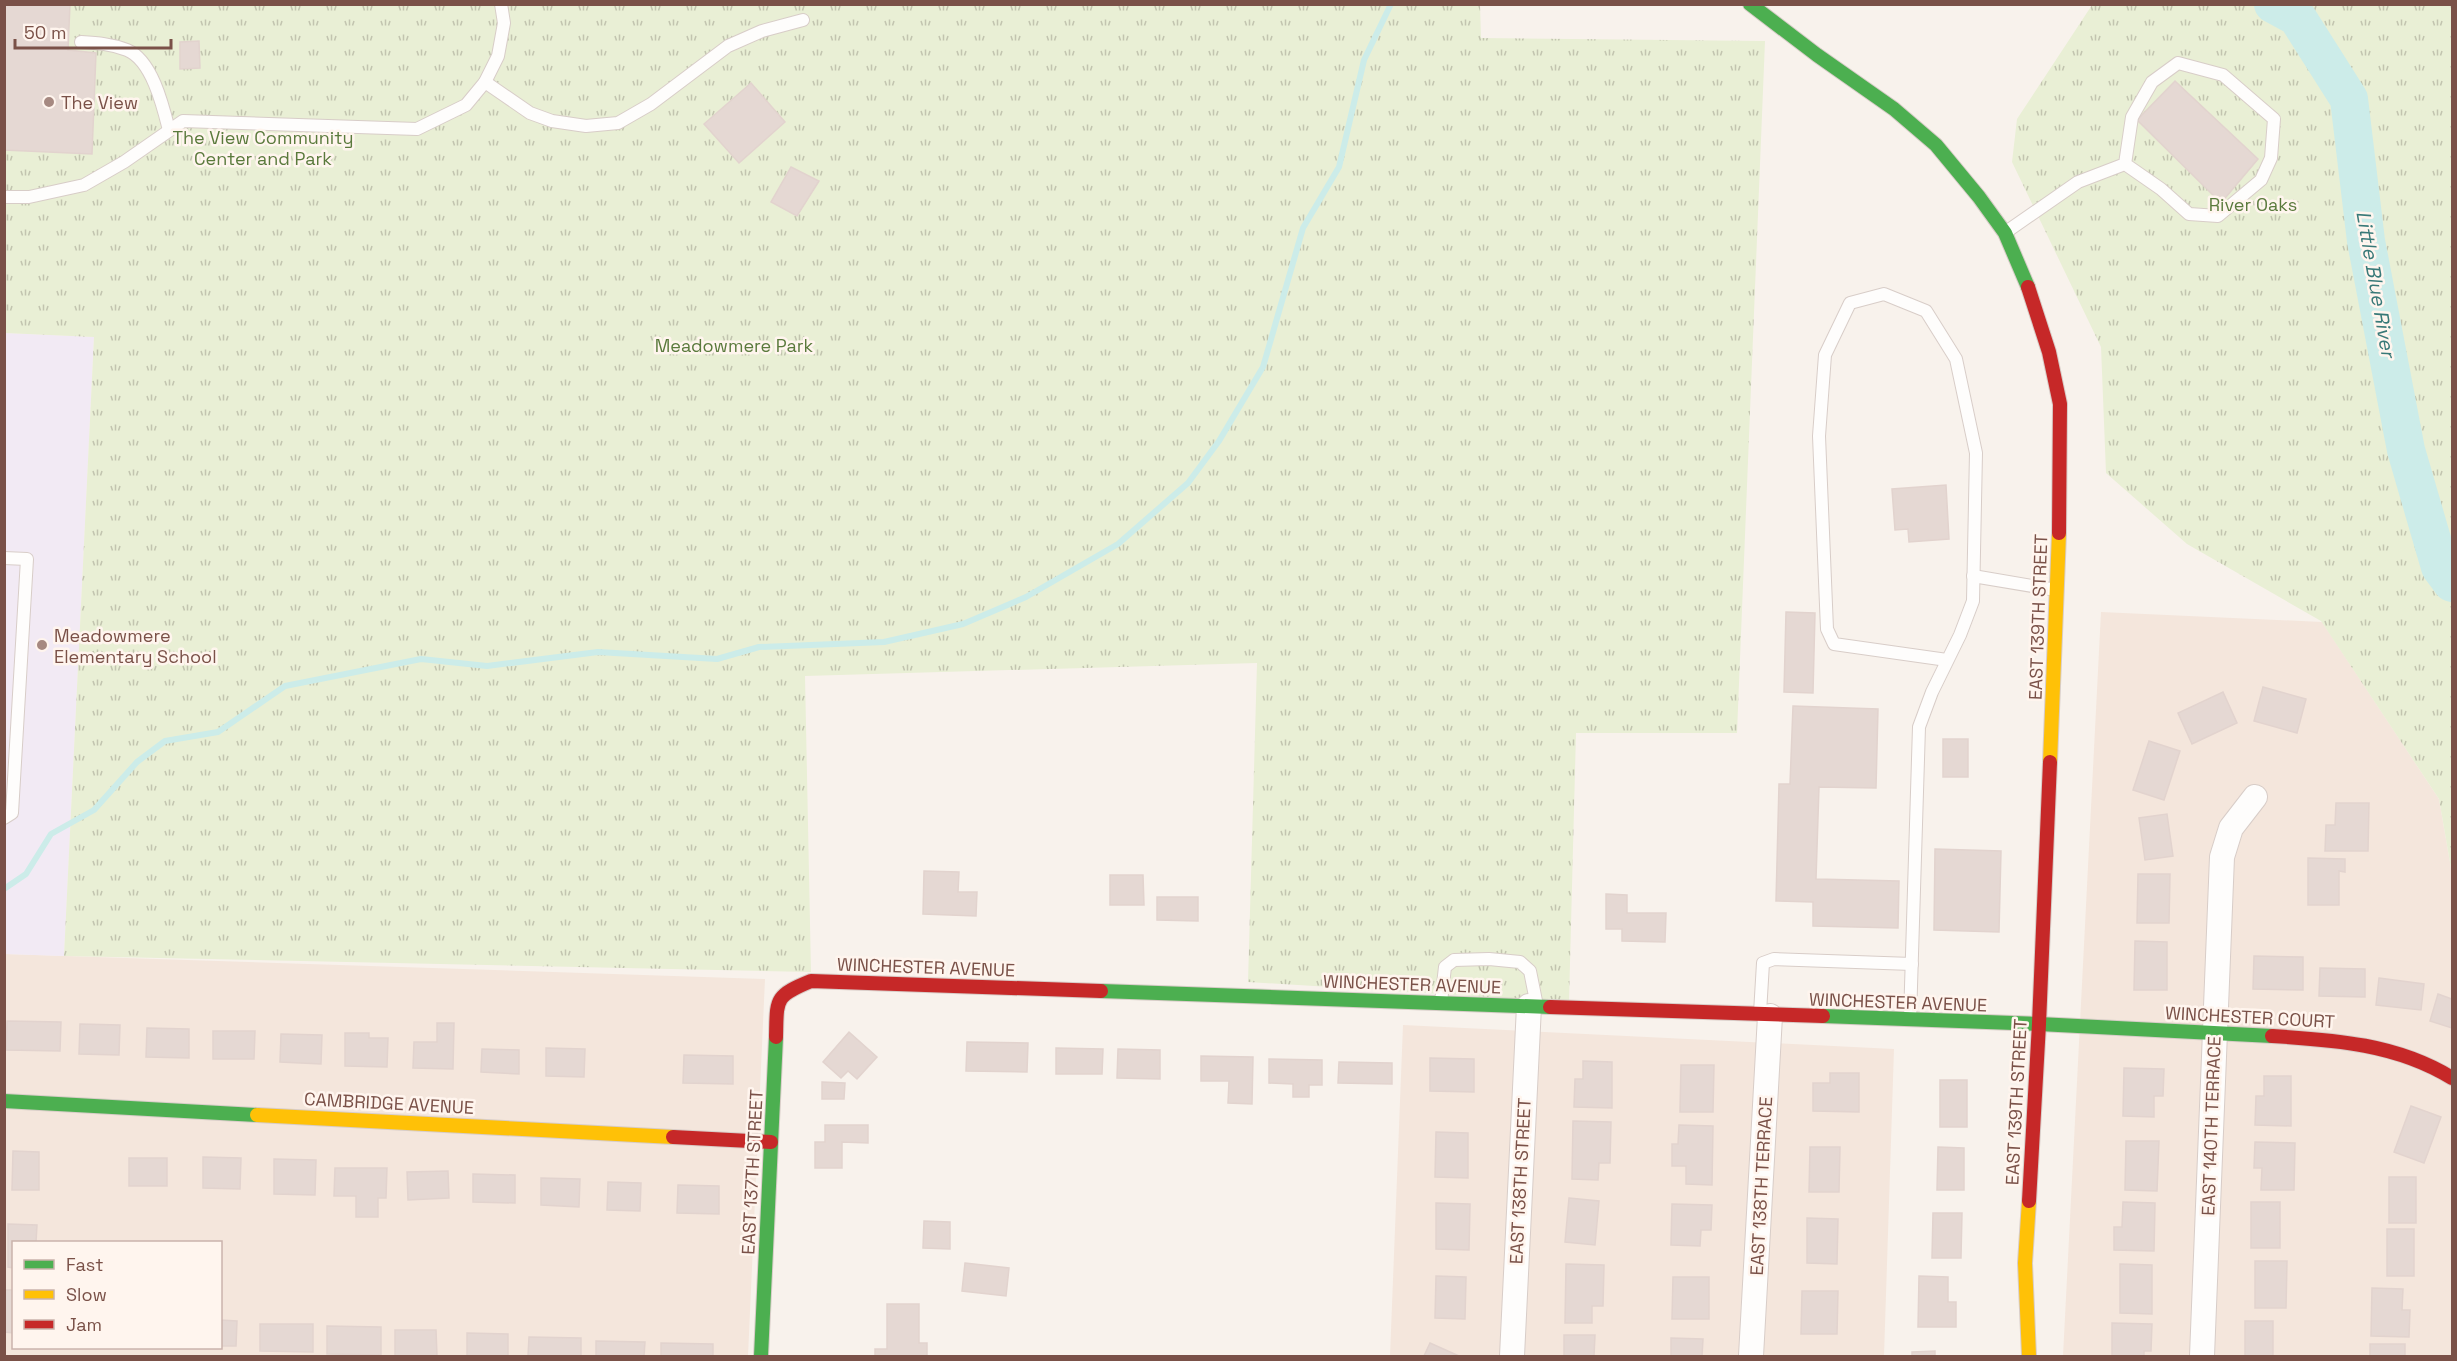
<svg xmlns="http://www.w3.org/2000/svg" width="2457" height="1361" viewBox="0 0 2457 1361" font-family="'Space Grotesk',sans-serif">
<defs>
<pattern id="park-tufts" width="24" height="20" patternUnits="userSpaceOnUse" patternTransform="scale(1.5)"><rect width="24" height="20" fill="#e9efd5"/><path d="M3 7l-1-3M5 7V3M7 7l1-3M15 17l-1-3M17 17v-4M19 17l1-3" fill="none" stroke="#c2c4af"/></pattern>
</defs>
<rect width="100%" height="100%" fill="#f8f2ec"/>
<!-- residential -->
<g fill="#f4e6dc" fill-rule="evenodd">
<polygon points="2101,612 2322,622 2439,799 2452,874 2452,1356 2063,1356"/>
<path d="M5,954L765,979L748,1356H5ZM14,1242H220V1348H14Z"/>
<polygon points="1403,1025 1894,1049 1884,1356 1390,1356"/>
</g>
<!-- education -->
<polygon fill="#f2eaf4" points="5,333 94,337 64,956 5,954"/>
<!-- park -->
<g fill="url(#park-tufts)">
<polygon points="1480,4 1481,38 1765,41 1737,733 1576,733 1569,1002 1248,982 1257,663 805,676 811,972 64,956 94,337 5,333 5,5"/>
<polygon points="2092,5 2452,5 2452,874 2439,799 2321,621 2187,544 2106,473 2101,347 2012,162 2017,119"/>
</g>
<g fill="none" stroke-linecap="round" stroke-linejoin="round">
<!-- stream -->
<polyline stroke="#ccece9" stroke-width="6" points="4,889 26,874 51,834 94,810 137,762 165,741 218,732 285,686 421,659 487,666 598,652 717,659 759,647 884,642 963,624 1026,597 1118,544 1188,483 1219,441 1263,367 1303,228 1339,167 1364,60 1391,4"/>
<!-- river -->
<polyline stroke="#ccece9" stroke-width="38" points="2273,4 2297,17 2349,99 2366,241 2406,450 2440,567 2452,583"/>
</g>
<!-- building -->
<g fill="#e5d8d3" stroke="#e2d3ce" stroke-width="1.5">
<polygon points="4,4 70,4 68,50 96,53 92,154 4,150"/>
<polygon points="199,41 200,68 180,69 180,42"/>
<polygon points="2175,81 2258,159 2221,203 2137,120"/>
<polygon points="751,83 785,122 739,163 704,124"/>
<polygon points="791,167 819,181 797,216 771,202"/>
<polygon points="1946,485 1949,539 1909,542 1908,529 1895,530 1892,489"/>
<polygon points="1786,612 1815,613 1813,693 1784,692"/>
<polygon points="2263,687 2306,699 2297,733 2254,721"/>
<polygon points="2223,692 2237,723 2192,744 2178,713"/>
<polygon points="1793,706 1878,709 1876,788 1819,787 1816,879 1899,881 1898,928 1813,926 1813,902 1776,901 1779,784 1790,784"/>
<rect x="1943" y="739" width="25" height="38"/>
<polygon points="2149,741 2180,751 2164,800 2133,790"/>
<polygon points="2336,803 2369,803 2368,851 2325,851 2326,825 2335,825"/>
<polygon points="2167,814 2173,856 2145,860 2139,818"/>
<polygon points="1935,849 2001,851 1999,932 1934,930"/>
<polygon points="2308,858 2345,859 2345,872 2339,871 2339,905 2308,905"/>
<polygon points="924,871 959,872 958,892 977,892 976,916 923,914"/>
<polygon points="2138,874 2170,874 2169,923 2137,923"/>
<polygon points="1110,875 1143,875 1144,905 1110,905"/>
<polygon points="1606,894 1627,895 1627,913 1666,913 1665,942 1622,941 1622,929 1606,929"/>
<polygon points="1157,897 1198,897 1198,921 1157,920"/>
<polygon points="2135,941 2167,942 2167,990 2134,990"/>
<polygon points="2254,956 2303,957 2303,990 2253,989"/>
<polygon points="2320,968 2365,969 2365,997 2319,996"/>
<polygon points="2379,978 2424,984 2421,1010 2376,1005"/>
<polygon points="2438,994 2452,999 2452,1028 2430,1021"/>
<polygon points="7,1021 61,1022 60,1051 6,1050"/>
<polygon points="437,1023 454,1023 453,1069 413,1068 414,1042 437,1042"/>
<polygon points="80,1024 120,1025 119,1055 79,1054"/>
<polygon points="147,1028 189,1029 189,1058 146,1057"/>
<polygon points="213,1031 255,1031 254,1059 213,1059"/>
<polygon points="849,1032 877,1057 857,1079 848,1071 841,1078 823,1062"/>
<polygon points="345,1033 369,1033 369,1038 388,1038 387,1067 345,1066"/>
<polygon points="281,1034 322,1035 321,1064 280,1062"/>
<polygon points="967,1042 1028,1043 1027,1072 966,1071"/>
<polygon points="546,1048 585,1049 584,1077 546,1076"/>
<polygon points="1056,1048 1103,1049 1102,1074 1056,1074"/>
<polygon points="482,1049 519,1050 519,1074 481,1072"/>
<polygon points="1118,1049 1160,1050 1160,1079 1117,1078"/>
<polygon points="684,1055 733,1056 733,1084 683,1083"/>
<polygon points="1201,1056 1253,1057 1252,1104 1228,1103 1229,1081 1201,1081"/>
<polygon points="1430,1058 1474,1059 1474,1092 1430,1091"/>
<polygon points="1269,1059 1322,1060 1322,1085 1309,1085 1309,1097 1293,1097 1293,1084 1269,1083"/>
<polygon points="1583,1061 1612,1062 1612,1108 1574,1107 1575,1079 1583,1079"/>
<polygon points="1339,1062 1392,1063 1392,1084 1338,1083"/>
<polygon points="1681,1065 1714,1065 1713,1112 1680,1112"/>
<polygon points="2124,1068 2164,1069 2163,1096 2154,1096 2154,1117 2123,1116"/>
<polygon points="1830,1073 1859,1073 1859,1112 1813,1111 1813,1083 1830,1083"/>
<polygon points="2264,1076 2291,1076 2291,1126 2255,1125 2256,1096 2264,1096"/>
<rect x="1940" y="1080" width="27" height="47"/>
<polygon points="822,1082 845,1083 844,1099 822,1099"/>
<polygon points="2411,1106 2441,1117 2424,1163 2394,1152"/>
<polygon points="1573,1121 1611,1122 1610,1163 1599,1163 1598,1180 1572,1179"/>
<polygon points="825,1125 868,1125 868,1143 842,1142 842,1168 815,1168 815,1142 825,1142"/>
<polygon points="1679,1125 1713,1126 1712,1185 1686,1184 1686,1166 1672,1166 1672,1144 1678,1144"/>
<polygon points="1436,1132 1468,1133 1468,1178 1435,1177"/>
<polygon points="2126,1141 2159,1141 2157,1191 2125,1190"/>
<polygon points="2255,1142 2295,1143 2294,1190 2261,1190 2262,1168 2254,1168"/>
<polygon points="1810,1147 1840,1147 1839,1192 1809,1192"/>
<polygon points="1938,1147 1964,1148 1964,1190 1937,1190"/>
<polygon points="13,1151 39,1152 39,1190 12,1190"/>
<polygon points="203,1157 241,1158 240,1189 203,1188"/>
<rect x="129" y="1158" width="38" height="28"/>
<polygon points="274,1159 316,1160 315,1195 274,1194"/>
<polygon points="335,1168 387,1168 386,1198 378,1198 378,1217 356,1217 356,1196 334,1196"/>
<polygon points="448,1171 449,1198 408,1200 407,1172"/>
<polygon points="473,1174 515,1175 515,1203 473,1202"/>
<rect x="2389" y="1177" width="27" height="46"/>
<polygon points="541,1178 580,1179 579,1207 541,1205"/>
<polygon points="608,1182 641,1183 640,1211 607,1210"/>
<polygon points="678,1185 719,1186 719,1214 677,1213"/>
<polygon points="1569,1198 1599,1201 1595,1245 1565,1242"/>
<polygon points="2123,1202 2155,1203 2154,1251 2114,1250 2114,1227 2122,1227"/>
<rect x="2251" y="1202" width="29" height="46"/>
<polygon points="1436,1203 1470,1204 1469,1250 1436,1249"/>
<polygon points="1672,1204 1712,1205 1711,1230 1701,1230 1700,1246 1671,1245"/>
<polygon points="1933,1213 1962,1213 1961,1258 1932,1258"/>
<polygon points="1807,1218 1838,1219 1837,1264 1807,1263"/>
<polygon points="924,1221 950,1222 950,1249 923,1248"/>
<polygon points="8,1224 37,1225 36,1242 14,1242 14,1268 8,1267"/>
<rect x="2387" y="1229" width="27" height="47"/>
<polygon points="2255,1261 2287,1261 2286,1308 2255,1308"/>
<polygon points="965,1263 1009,1268 1006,1296 962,1291"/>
<polygon points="1566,1264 1604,1265 1603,1306 1592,1306 1592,1323 1565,1323"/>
<polygon points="2120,1264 2152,1265 2152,1314 2120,1313"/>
<polygon points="1436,1276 1466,1277 1465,1319 1435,1318"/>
<polygon points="1919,1276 1948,1277 1948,1302 1956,1302 1956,1327 1918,1327"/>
<polygon points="1673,1277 1709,1277 1709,1319 1672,1319"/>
<polygon points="2372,1288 2403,1289 2402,1310 2410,1310 2409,1337 2371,1336"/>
<polygon points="5,1290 14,1290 14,1333 4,1332"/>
<polygon points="1802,1291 1838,1291 1837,1334 1801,1334"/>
<polygon points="887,1304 919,1304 919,1343 927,1343 927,1356 875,1356 875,1349 887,1349"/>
<polygon points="220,1320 237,1321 236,1346 220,1346"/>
<rect x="2245" y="1321" width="28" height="35"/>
<polygon points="2112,1323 2152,1324 2151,1351 2144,1351 2144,1356 2112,1356"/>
<polygon points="260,1324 313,1324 313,1352 260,1351"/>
<polygon points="327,1326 381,1327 381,1355 327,1354"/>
<polygon points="395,1330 436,1330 437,1356 395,1356"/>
<polygon points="467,1333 508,1334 508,1356 467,1356"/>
<polygon points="1564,1335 1595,1335 1594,1356 1564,1356"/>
<polygon points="529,1337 581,1338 581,1356 528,1356"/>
<polygon points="1671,1338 1703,1339 1702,1356 1671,1356"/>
<polygon points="596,1341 645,1342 644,1356 596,1356"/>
<polygon points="661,1343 713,1344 713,1356 661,1356"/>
<polygon points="1430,1343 1459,1356 1424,1356"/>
<rect x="2370" y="1344" width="35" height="12"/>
<polygon points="1935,1351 1935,1356 1912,1356 1912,1352"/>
</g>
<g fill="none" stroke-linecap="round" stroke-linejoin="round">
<defs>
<g id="lane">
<path d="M81,42C97,43 112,44 127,50C152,60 163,106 169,130"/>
<polyline points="485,82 530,113 552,121 586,126 618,123 651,104 728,46 762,31 803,20"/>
<polyline points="4,197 29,197 84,185 124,162 183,121 417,129 466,105 485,82 498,56 504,23 501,4"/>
<polyline points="2006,232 2078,182 2125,164 2161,189 2189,214 2218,216 2261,180 2271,158 2274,119 2223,75 2178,63 2152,82 2132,117 2125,164"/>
<polyline points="4,558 27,559 12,813 4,818"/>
<polyline points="1973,576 2056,590"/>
<polyline points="1441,1002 1445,967 1454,960 1489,959 1520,962 1530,971 1537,1006"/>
<polyline points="1760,1013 1763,963 1774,959 1912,964"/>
<polyline points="1910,1019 1919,727 1932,692 1960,635 1973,601 1976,453 1956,359 1926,311 1884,294 1850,303 1825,355 1819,436 1827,629 1834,644 1947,660"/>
</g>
<g id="street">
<polyline points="1512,1356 1529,1006"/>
<polyline points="1751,1356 1770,1016"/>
<polyline points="2202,1356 2222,857 2231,828 2255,797"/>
</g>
<g id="fast">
<polyline points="1750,4 1817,55 1894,109 1936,145 1979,197 2005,233 2028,287"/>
<polyline points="1101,991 1550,1007"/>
<polyline points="1823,1016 2039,1024 2272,1036"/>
<polyline points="4,1101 257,1115"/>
<polyline points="761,1356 776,1037"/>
</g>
<g id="slow">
<polyline points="2050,762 2059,533"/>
<polyline points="257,1115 673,1137"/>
<polyline points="2029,1201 2025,1263 2029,1356"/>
</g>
<g id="jam">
<polyline points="2028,287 2049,352 2060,404 2059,533"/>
<polyline points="1550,1007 1823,1016"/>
<path d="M2272,1036C2335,1040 2397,1044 2452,1078"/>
<path d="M776,1037C777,999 774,996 811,981L1101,991"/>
<polyline points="673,1137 771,1142"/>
<polyline points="2029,1201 2039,1024 2050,762"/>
</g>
</defs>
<!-- lane casing -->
<use href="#lane" stroke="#d8cdc8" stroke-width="14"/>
<!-- street casing -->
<use href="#street" stroke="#d8cdc8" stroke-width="26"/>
<!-- fast casing -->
<use href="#fast" stroke="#d8cdc8" stroke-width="16"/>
<!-- slow casing -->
<use href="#slow" stroke="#d8cdc8" stroke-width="16"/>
<!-- jam casing -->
<use href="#jam" stroke="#d8cdc8" stroke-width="16"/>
<!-- lane -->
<use href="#lane" stroke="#fefdfc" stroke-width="12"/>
<!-- street -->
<use href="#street" stroke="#fefdfc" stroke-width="24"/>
<!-- fast -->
<use href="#fast" stroke="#4caf50" stroke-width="14"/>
<!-- slow -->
<use href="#slow" stroke="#ffc107" stroke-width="14"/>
<!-- jam -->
<use href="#jam" stroke="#c62828" stroke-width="14"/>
</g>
<!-- markers -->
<g fill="#a68981" stroke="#fff5ee" stroke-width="2">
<circle cx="49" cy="102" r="6"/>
<circle cx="42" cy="645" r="6"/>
</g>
<g text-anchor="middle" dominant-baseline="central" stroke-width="5" stroke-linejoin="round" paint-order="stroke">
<!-- poi labels -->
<g font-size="18" fill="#7a5148" stroke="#fff5ee" text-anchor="start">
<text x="61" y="102">The View</text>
<text x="54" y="635">Meadowmere<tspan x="54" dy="21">Elementary School</tspan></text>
</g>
<!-- park labels -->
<g font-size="18" fill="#5a7a3c" stroke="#fff5ee">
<text x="263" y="137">The View Community<tspan x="263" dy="21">Center and Park</tspan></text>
<text x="2253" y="204">River Oaks</text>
<text x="734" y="345">Meadowmere Park</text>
</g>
<!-- street labels -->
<g font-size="18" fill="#7a5148" stroke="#fff5ee">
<text transform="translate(2038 617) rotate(-88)">EAST 139TH STREET</text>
<text transform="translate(926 967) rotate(2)">WINCHESTER AVENUE</text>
<text transform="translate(1412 984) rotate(2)">WINCHESTER AVENUE</text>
<text transform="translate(1898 1002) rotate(2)">WINCHESTER AVENUE</text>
<text transform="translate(2250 1017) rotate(3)">WINCHESTER COURT</text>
<text transform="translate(2016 1102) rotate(-87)">EAST 139TH STREET</text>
<text transform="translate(389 1103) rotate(3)">CAMBRIDGE AVENUE</text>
<text transform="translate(2211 1126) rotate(-88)">EAST 140TH TERRACE</text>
<text transform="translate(752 1172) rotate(-87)">EAST 137TH STREET</text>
<text transform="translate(1520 1181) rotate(-87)">EAST 138TH STREET</text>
<text transform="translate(1761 1186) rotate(-87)">EAST 138TH TERRACE</text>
</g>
<!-- water labels -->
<g font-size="20" font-style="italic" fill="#387978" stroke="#fff5ee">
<text transform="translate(2376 284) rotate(80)">Little Blue River</text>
</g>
</g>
<!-- border -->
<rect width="2457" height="1361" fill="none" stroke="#7a5148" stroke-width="12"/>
<!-- legend -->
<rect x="12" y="1241" width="210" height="108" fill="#fff5ee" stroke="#cab3ac" stroke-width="1.5"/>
<rect x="24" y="1260" width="30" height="9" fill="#4caf50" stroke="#cab3ac" stroke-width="1.5"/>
<text x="66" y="1271" font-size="18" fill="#7a5148">Fast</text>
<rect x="24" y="1290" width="30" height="9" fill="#ffc107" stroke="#cab3ac" stroke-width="1.5"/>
<text x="66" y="1301" font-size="18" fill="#7a5148">Slow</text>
<rect x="24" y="1320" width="30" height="9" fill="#c62828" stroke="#cab3ac" stroke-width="1.5"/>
<text x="66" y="1331" font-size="18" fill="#7a5148">Jam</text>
<!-- scale -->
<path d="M15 39v9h156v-9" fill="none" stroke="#7a5148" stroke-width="3"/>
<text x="24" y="39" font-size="18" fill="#7a5148" stroke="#fff5ee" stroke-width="4.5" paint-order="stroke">50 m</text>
</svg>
